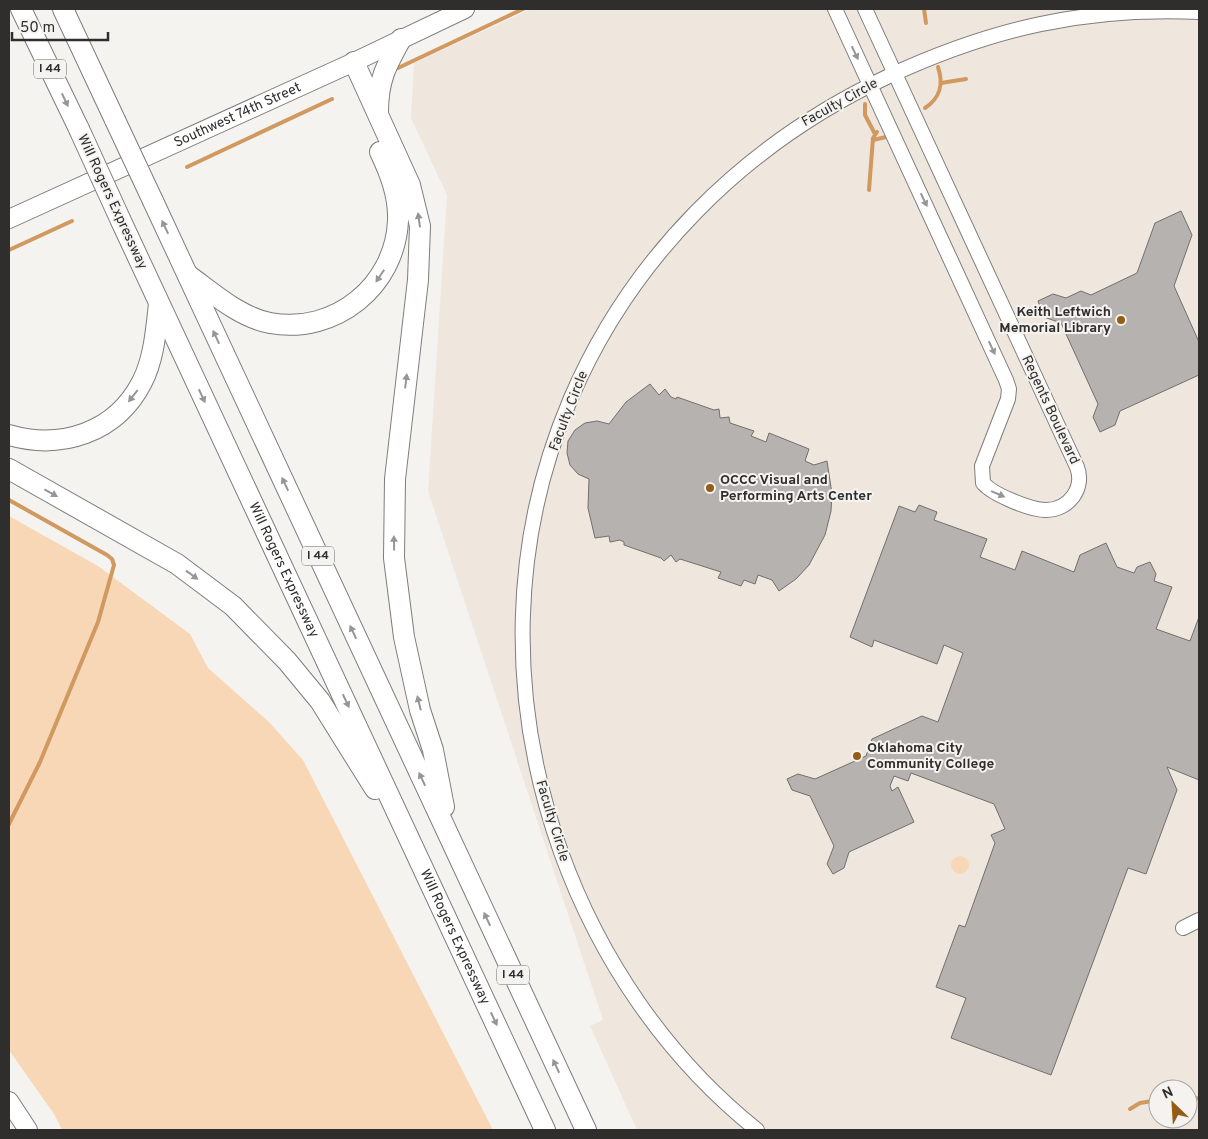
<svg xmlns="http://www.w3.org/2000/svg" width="1208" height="1139" viewBox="0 0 1208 1139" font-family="Overpass,sans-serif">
<rect width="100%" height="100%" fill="#f5f3f0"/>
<!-- built -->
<path fill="#efe6de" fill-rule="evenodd" d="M531,9H1199V1130H637L590,1026L603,1020L428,491L447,195L411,118L414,63ZM1158,1089H1188V1119H1158Z"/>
<!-- green -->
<g fill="#f8d7b6">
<polygon points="9,516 98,566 190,634 208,668 269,722 303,760 493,1130 62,1130 54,1114 9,1050"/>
<circle cx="960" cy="865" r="9"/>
</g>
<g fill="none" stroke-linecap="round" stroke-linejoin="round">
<!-- stream -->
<g stroke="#d1995f" stroke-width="4">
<polyline points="924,9 926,23"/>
<polyline points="398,68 523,9"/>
<polyline points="941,83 966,79"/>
<polyline points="865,104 865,115 875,134"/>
<path d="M925,108C940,98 944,85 938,67"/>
<polyline points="873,140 886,137"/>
<polyline points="187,167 332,99"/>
<polyline points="869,190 873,138 877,132"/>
<polyline points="9,250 72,221"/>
<polyline points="9,500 107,555 112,559 114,565 98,622 40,762 9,824"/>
<polyline points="1188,1100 1199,1098"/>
<polyline points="1130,1109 1140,1103 1158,1100"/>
</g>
</g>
<!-- building -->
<g fill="#b5b2b0" stroke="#716f6d">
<polygon points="1181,211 1192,235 1174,286 1199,342 1199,375 1120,411 1115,425 1100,432 1093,417 1098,404 1061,323 1044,317 1038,301 1053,294 1066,298 1081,291 1091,295 1137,273 1155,223"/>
<polygon points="650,384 659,395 665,389 671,397 676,399 677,397 714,410 719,409 720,418 729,417 730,423 754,431 751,436 766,442 769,433 809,449 805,461 814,465 827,461 832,494 831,511 825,535 809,565 796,579 779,591 772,580 758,575 755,584 744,580 741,586 718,578 721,572 680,559 676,562 671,555 664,561 661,558 624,545 624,542 620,540 610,542 609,536 595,538 588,508 589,479 578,474 570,465 567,453 568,441 575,430 585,423 597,421 609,424 626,402"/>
<polygon points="919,505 937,512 934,520 987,539 980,557 1015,570 1022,551 1074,572 1080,555 1106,543 1117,567 1134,573 1137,567 1150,562 1156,574 1154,581 1172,587 1156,629 1190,641 1199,617 1199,780 1167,767 1177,790 1146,874 1128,868 1051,1075 951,1038 966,998 936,987 959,925 965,927 995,843 991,835 1005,829 994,804 911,773 908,781 894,776 890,786 892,791 898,787 914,822 849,852 844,868 833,874 827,864 834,846 810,796 792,790 787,779 798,774 815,779 866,756 872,739 922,716 938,722 963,653 944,645 937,664 874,640 872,647 850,637 899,506 915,512"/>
</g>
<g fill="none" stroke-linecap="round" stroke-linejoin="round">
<defs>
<g id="minor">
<path d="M835,9L1006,380L1009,389L1008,399L982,466L983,483C993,495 1031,510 1046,510C1069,510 1085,488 1077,467L865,9"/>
<polyline points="1183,928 1199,920"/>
<path d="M757,1130C667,1058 600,960 561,852C449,538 589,217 889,76C993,28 1085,7 1199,12"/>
</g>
<g id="major">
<path id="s1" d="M9,219L354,62L465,9"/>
<polyline points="9,1101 28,1130"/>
</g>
<g id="highway">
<polyline points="21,9 79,129"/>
<polyline points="63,9 115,120"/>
<polyline points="354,62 410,185 420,226 418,280 395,479 394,558 404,637 420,710 433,750 444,807"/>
<path d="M378,112C378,80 386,66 401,39"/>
<polyline points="153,201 586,1130"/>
<path id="s2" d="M121,221L545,1130"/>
<path d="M188,275C213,293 239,317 270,323C335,335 395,286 398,221C399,196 390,173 380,152"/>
<path d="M9,435C61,450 116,433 142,382C154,359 156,330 159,304"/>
<polyline points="9,469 177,564 233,606 287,661 320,701 375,789"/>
</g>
</defs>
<!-- minor casing -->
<use href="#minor" stroke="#7f7d7b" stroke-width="16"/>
<!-- major casing -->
<use href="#major" stroke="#7f7d7b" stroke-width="20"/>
<!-- highway casing -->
<use href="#highway" stroke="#7f7d7b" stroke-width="22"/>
<!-- minor -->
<use href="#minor" stroke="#fff" stroke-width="14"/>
<!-- major -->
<use href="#major" stroke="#fff" stroke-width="18"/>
<!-- highway -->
<use href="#highway" stroke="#fff" stroke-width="20"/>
<defs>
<g id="highway-bridge">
<polyline points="115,120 153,201"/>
<polyline points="79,129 121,221"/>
</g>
</defs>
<!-- highway-bridge casing -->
<use href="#highway-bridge" stroke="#7f7d7b" stroke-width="22" stroke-linecap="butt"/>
<!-- highway-bridge -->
<use href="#highway-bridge" stroke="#fff" stroke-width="20"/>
</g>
<!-- one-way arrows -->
<defs><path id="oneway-solid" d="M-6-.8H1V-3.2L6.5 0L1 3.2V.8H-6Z" transform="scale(1.25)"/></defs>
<g fill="#979696">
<use href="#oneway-solid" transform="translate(855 53) rotate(65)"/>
<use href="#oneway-solid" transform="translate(65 100) rotate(65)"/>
<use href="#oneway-solid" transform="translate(924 200) rotate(65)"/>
<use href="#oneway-solid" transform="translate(419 220) rotate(-98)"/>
<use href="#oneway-solid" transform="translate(165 227) rotate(-115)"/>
<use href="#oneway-solid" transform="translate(380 276) rotate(124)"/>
<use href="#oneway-solid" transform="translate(216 337) rotate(-115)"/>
<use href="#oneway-solid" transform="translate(992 348) rotate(65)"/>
<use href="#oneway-solid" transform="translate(406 381) rotate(-83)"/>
<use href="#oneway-solid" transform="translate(133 396) rotate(128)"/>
<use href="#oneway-solid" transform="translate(202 396) rotate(65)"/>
<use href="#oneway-solid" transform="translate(285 484) rotate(-115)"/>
<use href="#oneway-solid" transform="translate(51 493) rotate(29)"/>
<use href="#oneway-solid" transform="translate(998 494) rotate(23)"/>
<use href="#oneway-solid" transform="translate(394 543) rotate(-91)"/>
<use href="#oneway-solid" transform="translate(192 575) rotate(36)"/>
<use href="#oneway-solid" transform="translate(353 632) rotate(-115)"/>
<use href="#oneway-solid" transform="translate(346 701) rotate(65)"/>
<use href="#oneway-solid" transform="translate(419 703) rotate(-104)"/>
<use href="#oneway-solid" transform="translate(422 779) rotate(-115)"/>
<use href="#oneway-solid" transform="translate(487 919) rotate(-115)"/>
<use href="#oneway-solid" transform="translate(494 1019) rotate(65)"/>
<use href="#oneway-solid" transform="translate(556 1066) rotate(-115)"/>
</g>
<!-- markers -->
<g fill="#945c17" stroke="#f5f3f0" stroke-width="2">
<circle cx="1121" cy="320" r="5"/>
<circle cx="710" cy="488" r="5"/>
<circle cx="857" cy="756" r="5"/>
</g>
<g text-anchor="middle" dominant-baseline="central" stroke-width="4" stroke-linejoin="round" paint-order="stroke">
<!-- shield labels -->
<g fill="#f5f3f0" stroke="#6a6968" stroke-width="1">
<rect x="34" y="59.5" width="32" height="19" rx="4"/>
<rect x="302" y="546.5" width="32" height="19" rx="4"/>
<rect x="497" y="965.5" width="32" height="19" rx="4"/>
</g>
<g font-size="12" font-weight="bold" fill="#2f2e2d">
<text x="50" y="69">I 44</text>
<text x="318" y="556">I 44</text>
<text x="513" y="975">I 44</text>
</g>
<!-- street labels -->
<g font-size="14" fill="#2f2e2d" stroke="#f5f3f0">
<text transform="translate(840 103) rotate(-29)">Faculty Circle</text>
<text stroke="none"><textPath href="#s1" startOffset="251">Southwest 74th Street</textPath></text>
<text transform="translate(112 202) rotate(65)">Will Rogers Expressway</text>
<text transform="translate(1050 410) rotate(65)">Regents Boulevard</text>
<text transform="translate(569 411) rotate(-69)">Faculty Circle</text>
<text stroke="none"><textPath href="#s2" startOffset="385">Will Rogers Expressway</textPath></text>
<text transform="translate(552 821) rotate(73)">Faculty Circle</text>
<text stroke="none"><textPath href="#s2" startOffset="790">Will Rogers Expressway</textPath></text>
</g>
<!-- poi labels -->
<g font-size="14" font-weight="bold" fill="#2f2e2d" stroke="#f5f3f0" text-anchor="start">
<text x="1111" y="312" text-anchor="end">Keith Leftwich<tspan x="1111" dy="16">Memorial Library</tspan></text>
<text x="720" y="480">OCCC Visual and<tspan x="720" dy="16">Performing Arts Center</tspan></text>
<text x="867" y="748">Oklahoma City<tspan x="867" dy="16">Community College</tspan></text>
</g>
</g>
<!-- border -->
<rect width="1208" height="1139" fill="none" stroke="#2f2e2d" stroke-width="20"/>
<!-- north arrow -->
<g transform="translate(1173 1104) rotate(335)"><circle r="24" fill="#f5f3f0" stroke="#a6a4a2"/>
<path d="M0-4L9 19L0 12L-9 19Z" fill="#945c17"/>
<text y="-8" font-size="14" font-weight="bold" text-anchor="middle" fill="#2f2e2d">N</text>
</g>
<!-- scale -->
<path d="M12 32v8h96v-8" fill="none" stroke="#2f2e2d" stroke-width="2.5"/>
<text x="20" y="32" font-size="15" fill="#2f2e2d" stroke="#f5f3f0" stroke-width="4" paint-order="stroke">50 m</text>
</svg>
